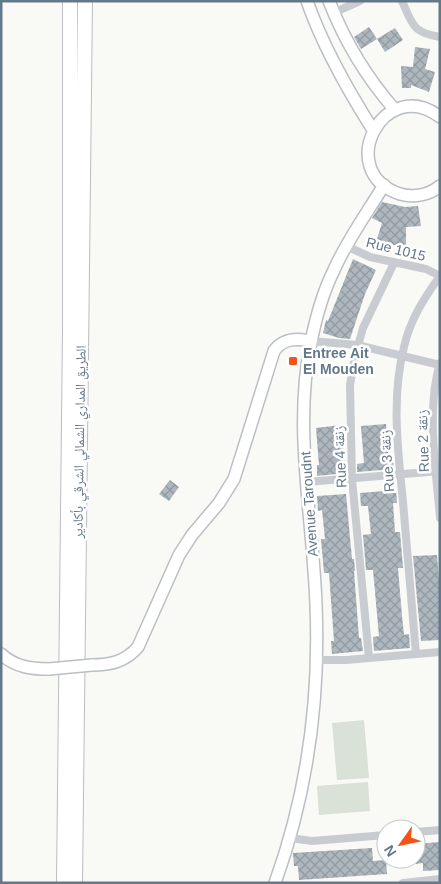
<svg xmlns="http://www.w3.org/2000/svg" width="441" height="884" viewBox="0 0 441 884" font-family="Helvetica,'Noto Naskh Arabic',sans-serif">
<defs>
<pattern id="building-cross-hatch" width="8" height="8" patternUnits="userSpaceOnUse" patternTransform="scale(1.25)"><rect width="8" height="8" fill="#aeb7be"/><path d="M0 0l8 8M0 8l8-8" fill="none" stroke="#919aa0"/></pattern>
</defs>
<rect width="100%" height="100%" fill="#f9f9f6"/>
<!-- park -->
<g fill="#dae1d6">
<polygon points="364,720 369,778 337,780 332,723"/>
<polygon points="368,782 370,811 319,815 317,786"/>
</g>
<!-- building -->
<g fill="url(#building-cross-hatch)">
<polygon points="369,27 377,39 361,49 354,37"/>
<polygon points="395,28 403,40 385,52 377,39"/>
<polygon points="415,47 430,49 425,69 435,72 429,92 411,85 411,88 402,88 401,66 413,67"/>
<polygon points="382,202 405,207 418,206 421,226 406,227 406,247 376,242 382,223 372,218"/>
<polygon points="353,259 376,270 365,294 350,339 339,338 323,333 326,320 328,321"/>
<polygon points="386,424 389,461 393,461 394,469 357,472 357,464 364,463 361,426"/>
<polygon points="341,425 346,473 317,476 317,465 319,465 316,428"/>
<polygon points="170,480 179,487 169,501 159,494"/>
<polygon points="396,490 397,503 393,503 395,532 400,532 403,568 398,568 402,616 404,635 409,634 410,648 374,651 373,637 379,636 373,570 366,570 363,535 371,534 370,525 368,506 361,506 360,493"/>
<polygon points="346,494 352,559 354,559 355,571 354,571 359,638 361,638 363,651 332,654 331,641 334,641 329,573 324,573 321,539 325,539 322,510 318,511 317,496"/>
<polygon points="437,555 440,595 440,640 421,641 413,556"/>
<polygon points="440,842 440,870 423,871 423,863 416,864 416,844"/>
<polygon points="372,848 373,861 386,860 387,874 299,880 298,866 294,866 293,853"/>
</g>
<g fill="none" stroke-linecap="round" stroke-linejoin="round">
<defs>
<g id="secondary">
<path d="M307,1C323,47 347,89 373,130"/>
<path d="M329,1C345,42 366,77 395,110"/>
<path d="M440,117C384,74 333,172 400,194C414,198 429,195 440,186"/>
<path d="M1,654C15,667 31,669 49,669"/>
<path d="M92,665C110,665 125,662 138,647L179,555L192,535L219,503L234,479L274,351C283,338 297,338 311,341"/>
<path d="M275,883C307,794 320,699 316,605C313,517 293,428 311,342C316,317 323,292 334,270C347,240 367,213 384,185"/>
</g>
<g id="highway">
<polyline points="64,883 70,330 70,1"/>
<polyline points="75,883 85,1"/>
</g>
</defs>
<!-- secondary casing -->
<use href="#secondary" stroke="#babfc4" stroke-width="14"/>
<!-- highway casing -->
<use href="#highway" stroke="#babec1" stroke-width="16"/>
<!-- street -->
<g stroke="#c8ccd0" stroke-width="8">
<path d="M402,1C413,25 412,32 440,37"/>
<polyline points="333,13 360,1"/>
<polyline points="346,246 370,257 426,269 440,276"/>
<polyline points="311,341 357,345 440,365"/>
<path d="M440,363C426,410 436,469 440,518"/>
<polyline points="307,482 440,471"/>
<path d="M416,654C412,603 407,553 403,502C398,451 391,398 404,347C410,320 424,298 440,276"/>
<polyline points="369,658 352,479 350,385 355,356 363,328 394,263"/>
<polyline points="317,660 346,660 440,652"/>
<polyline points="416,832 440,830"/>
<polyline points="290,838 312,841 386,835"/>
<polyline points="403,883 440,879"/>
</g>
<!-- secondary -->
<use href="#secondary" stroke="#fff" stroke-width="11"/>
<!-- highway -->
<use href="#highway" stroke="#fff" stroke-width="14"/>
<defs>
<polyline id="secondary-bridge" points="49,669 92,665"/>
</defs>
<!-- secondary-bridge casing -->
<use href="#secondary-bridge" stroke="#babfc4" stroke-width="14" stroke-linecap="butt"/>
<!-- secondary-bridge -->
<use href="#secondary-bridge" stroke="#fff" stroke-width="11"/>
</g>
<!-- markers -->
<rect fill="#f55219" stroke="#fff" stroke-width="2" x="288" y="356" width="10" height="10" rx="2.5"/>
<g text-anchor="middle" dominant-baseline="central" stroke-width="5" stroke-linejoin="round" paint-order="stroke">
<!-- street labels -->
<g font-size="14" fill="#64788a" stroke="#fff">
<text transform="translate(396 249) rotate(14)">Rue 1015</text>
<text transform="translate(423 441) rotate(-92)">Rue 2 زنقة</text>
<text transform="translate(79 442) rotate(-89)">الطريق المداري الشمالي الشرقي بأكادير</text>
<text transform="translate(340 457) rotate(-93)">Rue 4 زنقة</text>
<text transform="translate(387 461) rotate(-94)">Rue 3 زنقة</text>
<text transform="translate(309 504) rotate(-94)">Avenue Taroudnt</text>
</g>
<!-- poi labels -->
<g font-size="14" font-weight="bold" fill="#64788a" stroke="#fff" text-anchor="start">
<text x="303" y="353">Entree Ait<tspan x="303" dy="16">El Mouden</tspan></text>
</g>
</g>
<!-- border -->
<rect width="441" height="884" fill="none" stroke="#64788a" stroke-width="5"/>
<!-- north arrow -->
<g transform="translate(401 844) rotate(237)"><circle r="24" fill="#ffffff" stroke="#c1c9d0"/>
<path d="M0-4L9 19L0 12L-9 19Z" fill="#f55219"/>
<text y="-8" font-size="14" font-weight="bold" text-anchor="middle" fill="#64788a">N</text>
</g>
</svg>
